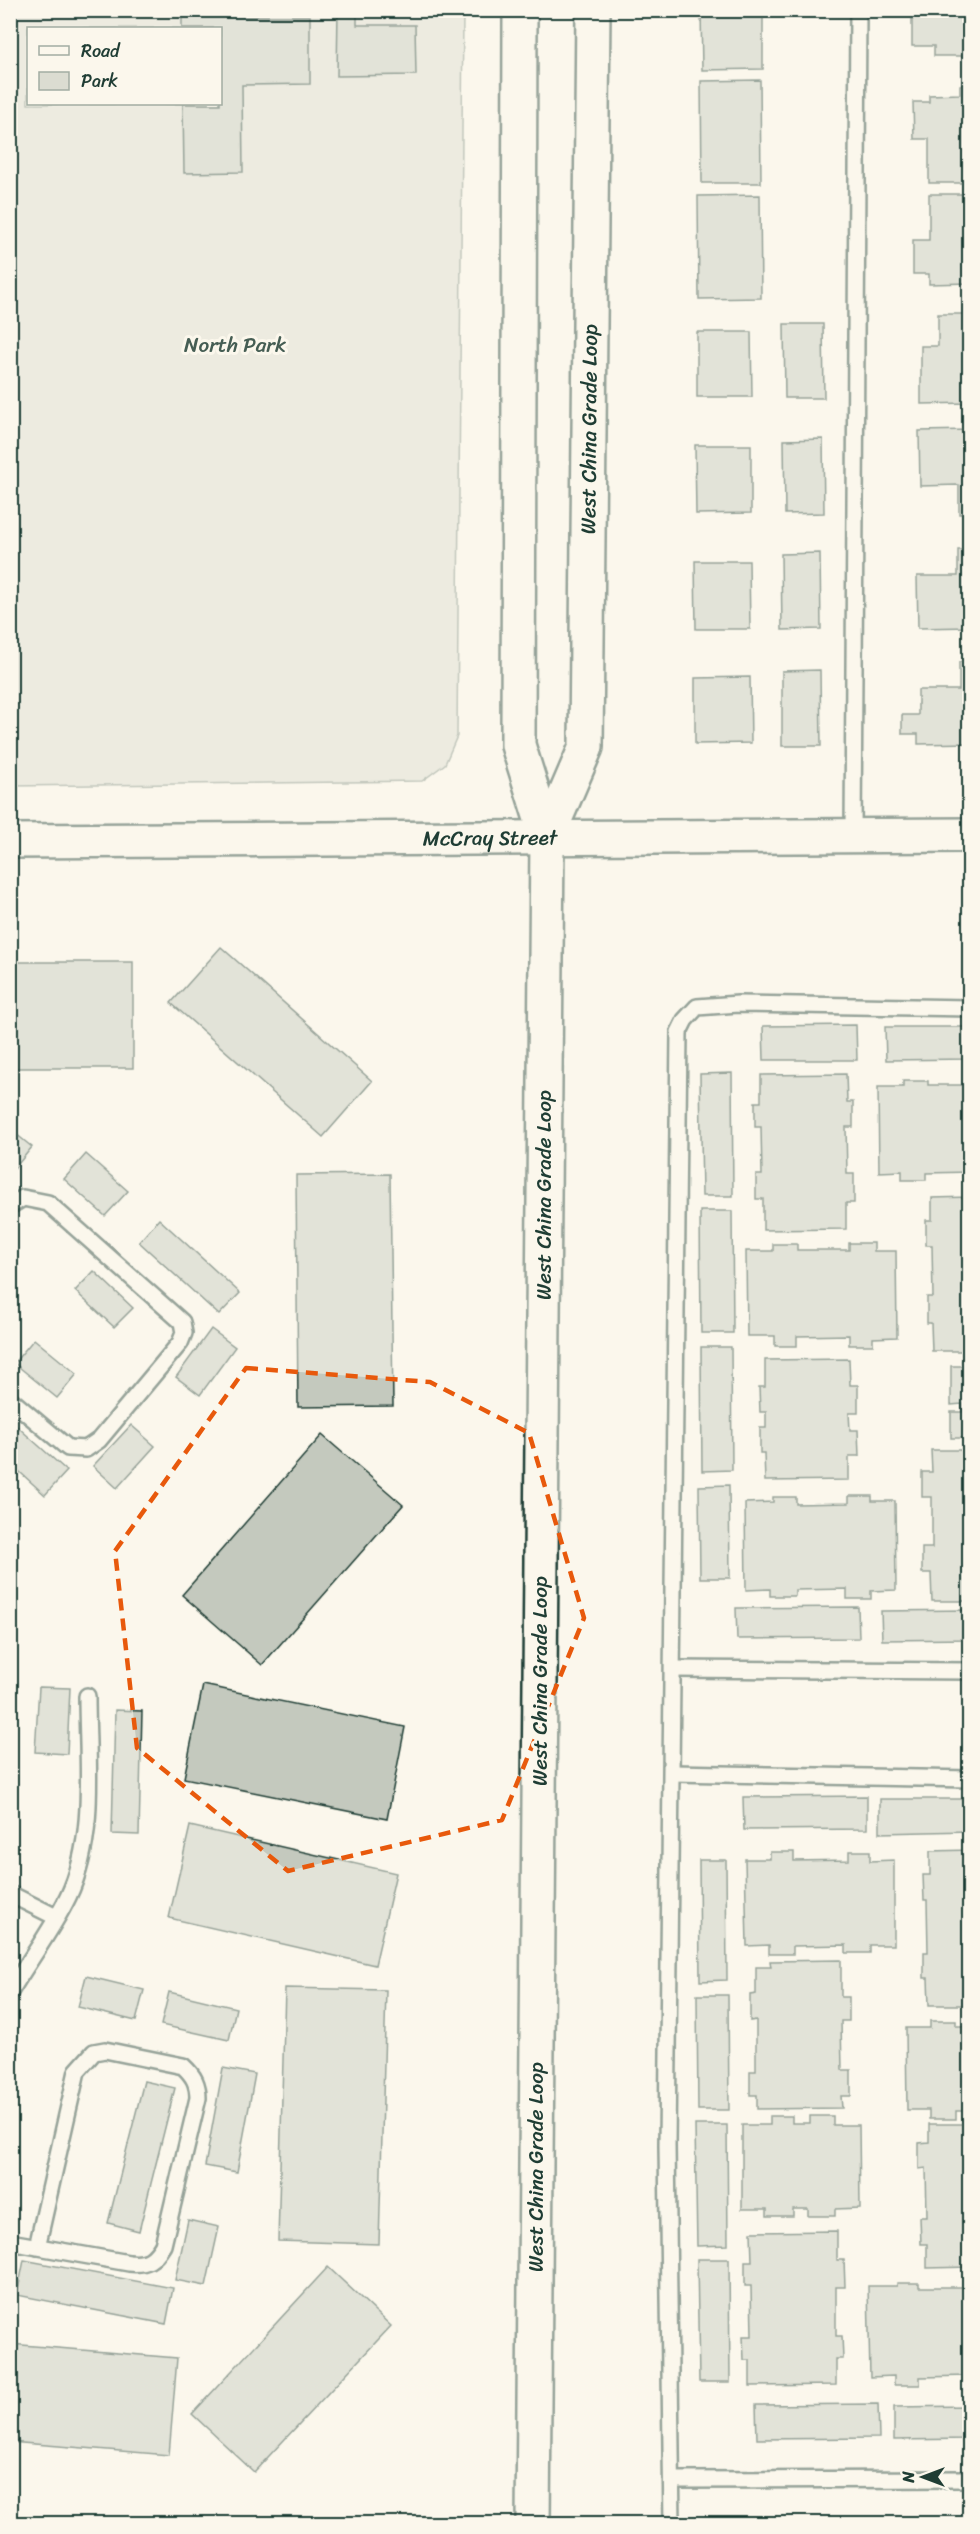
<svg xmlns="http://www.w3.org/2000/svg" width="980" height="2534" viewBox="0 0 980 2534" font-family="Sriracha,sans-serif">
<rect width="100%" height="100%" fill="#fbf7ec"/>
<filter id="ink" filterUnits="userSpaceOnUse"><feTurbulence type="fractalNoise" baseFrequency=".0167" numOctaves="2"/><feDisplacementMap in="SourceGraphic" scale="12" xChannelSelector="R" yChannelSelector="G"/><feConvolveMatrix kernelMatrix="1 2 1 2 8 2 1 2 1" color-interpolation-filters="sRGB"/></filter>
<g filter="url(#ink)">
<!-- green -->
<path fill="#dbdcd1" stroke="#7d8c82" stroke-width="1.5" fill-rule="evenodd" d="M10,11H463L457,736L445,764L422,781L11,786ZM28,28H220V104H28Z"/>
<!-- building -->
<g fill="#c4c9be" stroke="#1f3d34" stroke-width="1.5">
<polygon points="182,10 241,10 241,16 310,16 310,84 242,85 243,172 184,173 183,104 220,104 220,28 182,28"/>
<polygon points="338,10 357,10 357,25 415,25 416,75 337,76"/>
<polygon points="701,10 763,10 763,69 702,70"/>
<polygon points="929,10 970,10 970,56 934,56 934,46 912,46 912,13 929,13"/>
<polygon points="760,80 761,183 702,183 701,81"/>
<polygon points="960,85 970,85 970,183 929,183 929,139 914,139 913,102 929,102 929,95 960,94"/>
<polygon points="929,194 970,194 970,283 929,284 929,274 913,274 913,240 929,240"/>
<polygon points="760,195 761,298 699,299 698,196"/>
<polygon points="938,314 970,314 970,403 921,404 921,346 938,346"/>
<polygon points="784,324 823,324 824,398 785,398"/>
<polygon points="697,332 751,332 752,397 697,397"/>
<polygon points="970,430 970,514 959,514 959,485 920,486 919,431"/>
<polygon points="823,439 824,513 785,514 784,440"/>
<polygon points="695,445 751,445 751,513 696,514"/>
<polygon points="958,550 970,550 970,627 918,628 917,576 958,576"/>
<polygon points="820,553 821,629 782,630 781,554"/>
<polygon points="695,561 749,561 750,629 696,629"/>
<polygon points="959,662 970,662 970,743 918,744 918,734 902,734 902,715 918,715 918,690 959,690"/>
<polygon points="820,670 821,746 782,746 782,671"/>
<polygon points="750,677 751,743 695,744 695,678"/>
<polygon points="221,947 372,1081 323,1137 171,1003"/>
<rect x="10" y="962" width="123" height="106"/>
<polygon points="856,1025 857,1060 764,1060 763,1026"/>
<polygon points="885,1027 970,1027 970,1059 886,1060"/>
<polygon points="732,1073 733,1196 702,1196 700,1074"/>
<polygon points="846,1074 847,1102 853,1102 853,1127 846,1127 847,1174 854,1174 854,1203 846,1203 846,1229 763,1230 763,1199 756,1199 756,1175 762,1175 761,1127 755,1127 755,1102 761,1102 761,1075"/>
<polygon points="903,1081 928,1081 928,1085 970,1085 970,1172 926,1173 926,1180 902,1180 902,1171 879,1172 878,1087 903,1087"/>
<polygon points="10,1129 32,1147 10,1174"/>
<polygon points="86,1154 128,1191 105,1216 64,1179"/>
<polygon points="390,1174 393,1406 298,1407 296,1175"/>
<polygon points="970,1197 970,1351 932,1351 931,1323 927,1323 927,1297 933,1297 932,1245 926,1245 926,1220 932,1220 932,1198"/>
<polygon points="700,1211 732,1211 733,1333 701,1333"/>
<polygon points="159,1219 240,1293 219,1315 139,1242"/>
<polygon points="849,1243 874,1243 874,1251 896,1251 897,1337 873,1338 873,1345 849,1345 849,1335 797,1336 797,1346 775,1346 775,1336 747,1336 746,1251 773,1251 773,1244 797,1244 797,1250 849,1250"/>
<polygon points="94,1271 133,1308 114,1327 75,1291"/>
<polygon points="211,1329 235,1347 200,1395 176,1377"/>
<polygon points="34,1339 77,1374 57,1398 14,1363"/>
<polygon points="701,1347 731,1347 732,1470 702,1471"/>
<polygon points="849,1359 850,1385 858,1385 858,1413 849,1413 850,1430 858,1430 859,1456 849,1456 849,1480 765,1481 764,1453 760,1453 760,1428 766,1428 766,1412 760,1412 759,1387 765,1387 765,1360"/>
<polygon points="962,1361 970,1361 970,1438 951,1438 951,1412 962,1412 962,1404 951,1405 951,1366 963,1366"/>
<polygon points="10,1420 67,1471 45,1495 10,1463"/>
<polygon points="131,1425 155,1446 117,1488 93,1466"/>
<polygon points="322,1435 403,1505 262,1665 182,1595"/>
<polygon points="931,1450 970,1450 970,1601 932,1601 931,1573 922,1573 922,1548 932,1548 932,1497 922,1497 922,1472 932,1472"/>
<polygon points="729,1485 730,1578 700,1578 699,1486"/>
<polygon points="849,1496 872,1496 872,1501 895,1501 896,1590 871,1591 871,1599 847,1599 847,1589 795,1590 795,1596 770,1596 770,1589 746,1590 745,1503 773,1502 773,1497 796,1497 796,1504 849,1503"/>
<polygon points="858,1607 859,1638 737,1639 736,1608"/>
<polygon points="970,1610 970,1639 882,1640 881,1611"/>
<polygon points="203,1685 405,1727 387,1819 184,1778"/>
<polygon points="39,1687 70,1688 67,1754 35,1752"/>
<polygon points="115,1710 142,1711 139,1835 112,1834"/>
<polygon points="867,1796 867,1829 744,1830 743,1797"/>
<polygon points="880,1799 970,1799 970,1831 880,1833"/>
<polygon points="190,1826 396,1873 375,1965 169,1918"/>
<polygon points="970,1850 970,2005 929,2005 928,1978 924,1978 924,1952 928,1952 927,1900 924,1900 923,1875 930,1875 930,1851"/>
<polygon points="849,1851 870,1851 870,1861 894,1860 894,1945 870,1945 870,1953 846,1953 846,1945 793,1946 793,1954 769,1954 769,1945 747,1946 745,1859 770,1859 770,1852 794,1852 794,1861 849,1860"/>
<polygon points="699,1860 726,1860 727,1980 700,1981"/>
<polygon points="841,1960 841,1997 849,1997 849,2021 841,2021 842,2070 851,2070 851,2096 841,2096 842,2108 757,2109 757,2095 750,2095 750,2071 756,2071 756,2020 750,2021 750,1995 756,1994 756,1967 771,1967 770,1961"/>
<polygon points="86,1976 144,1990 136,2021 78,2007"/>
<polygon points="285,1988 386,1990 379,2244 278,2241"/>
<polygon points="169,1992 236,2008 229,2040 161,2025"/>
<polygon points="697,1995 728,1995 729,2110 698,2110"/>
<polygon points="930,2021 956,2021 956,2026 970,2026 970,2111 956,2111 956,2119 929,2119 929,2110 907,2110 906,2028 930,2028"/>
<polygon points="223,2068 255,2074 237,2172 205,2166"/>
<polygon points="144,2081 175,2088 139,2231 108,2223"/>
<polygon points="770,2116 792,2116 792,2123 810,2123 810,2116 833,2116 833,2125 859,2125 860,2208 835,2209 835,2216 808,2216 808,2209 793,2209 793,2216 767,2216 767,2209 742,2209 742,2125 770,2125"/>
<polygon points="929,2124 970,2124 970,2267 927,2268 927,2244 921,2244 920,2217 927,2217 926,2168 919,2169 919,2143 929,2142"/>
<polygon points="695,2125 727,2125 728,2245 697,2246"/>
<polygon points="188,2220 219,2227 206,2286 175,2280"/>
<polygon points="837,2231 837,2260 844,2260 845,2287 836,2287 836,2336 842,2336 843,2359 836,2359 836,2385 750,2386 750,2360 744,2360 743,2336 752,2336 751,2286 745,2286 745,2261 752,2261 751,2232"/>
<polygon points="697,2259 729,2259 730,2382 699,2382"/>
<polygon points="24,2260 173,2288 166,2324 17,2295"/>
<polygon points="328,2267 391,2326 254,2472 192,2414"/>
<polygon points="897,2283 919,2283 919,2287 970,2287 970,2376 920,2377 920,2385 894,2385 894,2376 870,2377 868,2286 897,2286"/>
<polygon points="10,2344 177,2358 169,2455 10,2442"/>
<polygon points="878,2404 879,2438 757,2439 756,2405"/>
<polygon points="970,2406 970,2439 894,2440 894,2407"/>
</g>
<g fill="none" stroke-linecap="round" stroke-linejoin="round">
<defs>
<g id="lane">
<polyline points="853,836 858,10"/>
<polyline points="10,1206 23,1198 48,1203 182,1322 184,1333 180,1343 99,1440 86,1449 68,1448 10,1399"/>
<polyline points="674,1669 970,1671"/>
<polyline points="673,1773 970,1779"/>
<polyline points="10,1894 56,1917"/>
<path d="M10,1992C29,1960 52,1930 68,1897C97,1837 87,1761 87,1696"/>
<path d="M10,2242L129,2263C147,2265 154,2260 163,2245L198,2098C198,2084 194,2076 183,2066L105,2050L94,2052L77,2071L37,2247"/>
<polyline points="672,2480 970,2479"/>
<polyline points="672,2524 667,2145 679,1032 685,1020 697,1007 738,1004 970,1008"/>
</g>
<g id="secondary">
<polyline points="520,10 518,745 547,838 533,2524"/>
<path id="s1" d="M547,838L586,747L593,10"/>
<path id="s2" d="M10,841L970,835"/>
</g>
</defs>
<!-- lane casing -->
<use href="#lane" stroke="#1f3d34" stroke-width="20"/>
<!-- secondary casing -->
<use href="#secondary" stroke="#1f3d34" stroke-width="38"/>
<!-- lane -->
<use href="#lane" stroke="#fbf7ec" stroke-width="15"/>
<!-- secondary -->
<use href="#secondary" stroke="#fbf7ec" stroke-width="33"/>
</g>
</g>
<!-- marked area -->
<path d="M0 0H980V2534H0ZM246,1368L430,1382L529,1433L584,1618L502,1820L288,1871L137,1748L115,1551Z" fill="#fbf7ec" fill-opacity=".55" fill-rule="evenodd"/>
<path fill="none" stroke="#e8590c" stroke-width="4.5" stroke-dasharray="12 8" stroke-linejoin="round" d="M246,1368L430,1382L529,1433L584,1618L502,1820L288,1871L137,1748L115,1551Z"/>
<g text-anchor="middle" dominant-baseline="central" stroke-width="6" stroke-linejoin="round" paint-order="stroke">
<!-- park labels -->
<g font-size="21" fill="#455d53" stroke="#fbf7ec">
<text x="235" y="345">North Park</text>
</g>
<!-- street labels -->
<g font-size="21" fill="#1f3d34" stroke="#fbf7ec">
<text stroke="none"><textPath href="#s1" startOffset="417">West China Grade Loop</textPath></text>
<text stroke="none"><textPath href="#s2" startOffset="480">McCray Street</textPath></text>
<text transform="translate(544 1195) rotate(-90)">West China Grade Loop</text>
<text transform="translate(540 1681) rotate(-90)">West China Grade Loop</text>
<text transform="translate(536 2167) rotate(-90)">West China Grade Loop</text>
</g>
</g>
<!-- margin -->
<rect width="980" height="2534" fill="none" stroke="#fbf7ec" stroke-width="36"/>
<rect x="18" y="18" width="944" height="2498" fill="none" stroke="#1f3d34" stroke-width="2" filter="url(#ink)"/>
<!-- legend -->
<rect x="27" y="27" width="195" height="78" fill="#fbf7ec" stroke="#a3ada2" stroke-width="1.5"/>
<rect x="39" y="46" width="30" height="9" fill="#fbf7ec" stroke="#a3ada2" stroke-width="1.5"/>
<text x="81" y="57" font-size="18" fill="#1f3d34">Road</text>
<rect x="39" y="72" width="30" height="18" fill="#dbdcd1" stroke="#a3ada2" stroke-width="1.5"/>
<text x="81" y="87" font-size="18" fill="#1f3d34">Park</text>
<!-- north arrow -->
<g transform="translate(923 2477) rotate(270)" stroke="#fbf7ec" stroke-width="4.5" paint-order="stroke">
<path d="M0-4.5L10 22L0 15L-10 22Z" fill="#1f3d34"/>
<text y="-9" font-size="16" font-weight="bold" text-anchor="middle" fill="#1f3d34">N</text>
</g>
</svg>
